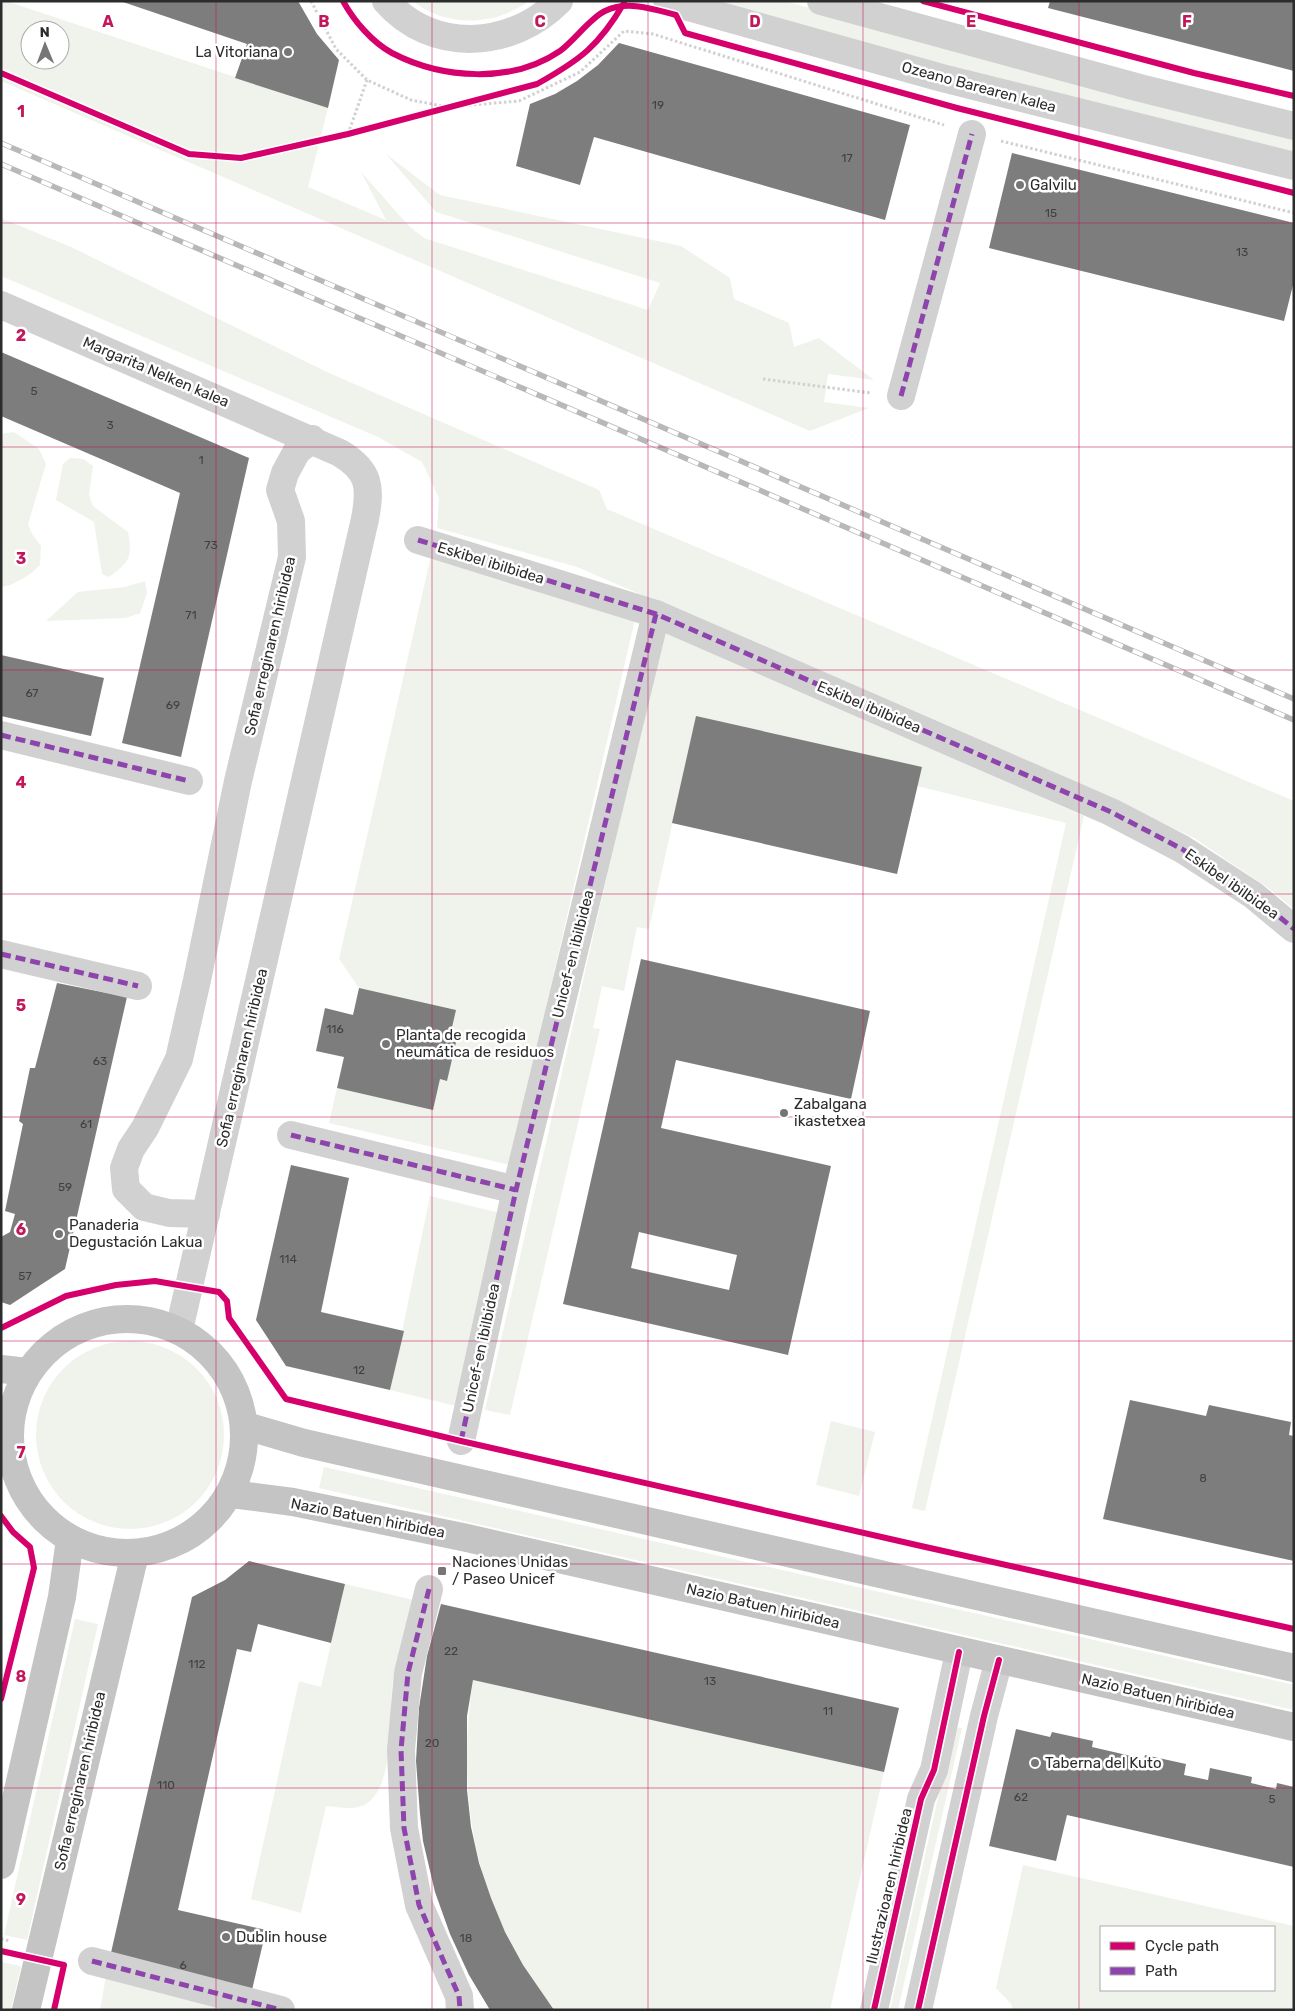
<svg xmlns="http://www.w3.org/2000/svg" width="1295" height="2011" viewBox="0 0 1295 2011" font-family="Rubik,sans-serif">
<rect width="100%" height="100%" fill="#fff"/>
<!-- green -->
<g fill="#f0f3eb" fill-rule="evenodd">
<path d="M1,1H6L328,108L308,187L386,220L361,172L409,226L424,238L648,310L660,283L436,212L386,154L440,195L681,246L730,278L734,299L789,323L794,347L819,338L874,380L828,374L824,402L869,408L810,431L1,81ZM30,30H60V60H30Z"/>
<path d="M413,1H529C495,26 446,28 413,1Z"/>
<polygon points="708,1 785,1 950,48 1294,136 1294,157 1131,116"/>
<polygon points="1,218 71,247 329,373 599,490 607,509 1294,801 1294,909 1267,887 1194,838 1093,790 577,567 437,528 439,498 422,462 378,437 1,276"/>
<path d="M14,432L39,449L46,464L28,524L32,534L41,546L40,565C30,575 16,585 1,587V434Z"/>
<path d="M70,458L83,459L93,466L89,495L93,506L128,532C133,558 129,562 109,577L102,574L94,522L56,500L63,464Z"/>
<polygon points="431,556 635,619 510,1165 329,1123 337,1088 433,1109 440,1079 447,1081 457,1038 359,988 339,959"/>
<polygon points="145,581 147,593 140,613 126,618 46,621 78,592 125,587"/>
<polygon points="663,630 1084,816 925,1511 912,1508 1066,823 917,786 696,717 649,929 637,927 624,991 602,986 593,1028 600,1029 510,1415 485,1410"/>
<polygon points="430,1196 500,1213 456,1406 390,1390"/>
<circle cx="130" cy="1435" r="94"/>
<polygon points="831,1421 875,1432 859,1496 816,1485"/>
<polygon points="324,1467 1294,1685 1294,1710 319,1488"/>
<path d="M345,1584L414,1600C407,1626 398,1652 393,1679C388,1712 396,1777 370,1801C358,1812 340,1807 326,1806L301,1913L251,1899L299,1681L321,1687Z"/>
<polygon points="75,1619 98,1624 27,1940 4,1935"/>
<path d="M473,1680L884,1772L830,2010H554C476,1913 455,1801 473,1680Z"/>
<polygon points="954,1727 962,1728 898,2010 890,2010"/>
<path d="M1023,1865L1294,1926V2010H1013L1011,2004L996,1988ZM1101,1927H1274V1990H1101Z"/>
<polygon points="1,1962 21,1966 11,2010 1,2010"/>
<polygon points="106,1976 226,2010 100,2010"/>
</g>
<!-- building -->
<g fill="#7d7d7d" fill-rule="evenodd">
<polygon points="120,1 298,1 317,34 339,60 328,108 235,78 247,44"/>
<polygon points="1050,1 1294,1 1294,71 1048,8"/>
<polygon points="619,43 910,125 885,220 594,137 580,185 516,166 530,104 555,94 577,81 598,65"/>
<polygon points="1012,153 1294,223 1294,281 1284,321 989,248"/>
<polygon points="1,352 249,458 181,757 122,743 180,493 1,416"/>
<polygon points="1,655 104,678 91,736 1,716"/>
<polygon points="696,716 922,767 897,874 672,823"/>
<path d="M641,959L870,1011L851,1099L676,1060L661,1128L831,1166L788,1355L563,1304ZM639,1232L737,1255L729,1290L631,1268Z"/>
<polygon points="57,983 127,997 65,1269 10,1305 1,1302 1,1237 10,1232 15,1214 5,1211 23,1124 19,1121 30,1068 35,1068"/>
<polygon points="359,988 456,1010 450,1036 457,1038 447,1081 440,1079 433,1110 337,1088 344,1057 316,1051 325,1008 353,1015"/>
<polygon points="291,1165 349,1178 321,1312 404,1331 390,1390 286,1366 256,1320"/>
<polygon points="1130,1400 1206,1416 1209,1405 1291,1422 1289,1435 1294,1436 1294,1561 1103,1519"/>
<polygon points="249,1561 345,1584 331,1643 258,1624 251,1652 237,1649 178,1910 266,1930 252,1990 110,1957 192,1597 225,1580"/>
<polygon points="441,1604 899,1708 884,1772 473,1680 467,1716 467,1790 471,1827 479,1863 491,1898 505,1932 523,1965 554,2010 490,2010 469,1975 450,1934 435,1892 423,1841 420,1814 416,1761 419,1708 427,1656"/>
<polygon points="1016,1729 1050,1737 1052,1732 1093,1741 1092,1747 1144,1759 1145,1755 1186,1764 1184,1775 1208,1780 1210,1768 1252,1777 1251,1783 1276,1789 1277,1783 1294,1787 1294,1867 1067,1815 1056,1861 989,1846"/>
</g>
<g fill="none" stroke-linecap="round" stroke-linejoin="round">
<!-- path -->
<g stroke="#d1d1d1" stroke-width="3" stroke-dasharray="2.5 2.5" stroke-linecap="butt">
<polyline points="311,1 336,49 367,80 411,100 447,107 519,101 580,72 624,31 653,34 944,125"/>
<polyline points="348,134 367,80"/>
<polyline points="1001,141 1294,213"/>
<polyline points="763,379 871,393"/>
<polyline points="1,1939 10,1941"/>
</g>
<!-- minor -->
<g stroke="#d1d1d1" stroke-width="28">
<path d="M386,1C432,54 512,49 559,1"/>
<polyline points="667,1 942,78 1294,166"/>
<polyline points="821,1 1140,88 1294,126"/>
<path d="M1,305L340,453C370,471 371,487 365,519L179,1330"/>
<polyline points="901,396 972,134"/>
<polyline points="418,540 656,614 1111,812 1182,849 1253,895 1294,929"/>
<polyline points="1,735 189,781"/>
<polyline points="1,954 138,986"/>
<polyline points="291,1135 516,1190"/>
<polyline points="206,1214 169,1213 144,1207 126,1189 124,1168 131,1149 145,1128 179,1059 197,980 238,781 292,557 291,521 280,490 285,473 297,451 312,439"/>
<polyline points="461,1441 516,1190 656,614"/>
<polyline points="429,1589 408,1673 401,1750 404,1828 419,1905 459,1996 460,2010"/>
<polyline points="92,1961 281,2010"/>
<polyline points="874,2010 921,1799 934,1770 959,1652"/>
<polyline points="918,2010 984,1716 999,1660"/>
</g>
<!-- major -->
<g stroke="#c4c4c4" stroke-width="28">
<circle cx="127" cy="1436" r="117"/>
<polyline points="1,1369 28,1372"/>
<polyline points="246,1426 304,1443 1294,1668"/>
<polyline points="231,1494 293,1502 467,1538 1294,1727"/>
<polyline points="1,1865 62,1597 70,1539"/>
<polyline points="26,2010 135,1554"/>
</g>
<defs>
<g id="rail">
<polyline points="1,143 1294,699"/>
<polyline points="1,164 1294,720"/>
</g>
</defs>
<!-- rail casing -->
<use href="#rail" stroke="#b8b8b8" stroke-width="5.5"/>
<!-- rail -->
<use href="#rail" stroke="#fff" stroke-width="4" stroke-dasharray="11" stroke-linecap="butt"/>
<!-- quiet -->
<g stroke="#8e44ad" stroke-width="5" stroke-dasharray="10 5" stroke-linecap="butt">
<polyline points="901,396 972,134"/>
<polyline points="418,540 656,614 1111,812 1182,849 1253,895 1294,929"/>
<polyline points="1,735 189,781"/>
<polyline points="1,954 138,986"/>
<polyline points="291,1135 516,1190"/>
<polyline points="461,1441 516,1190 656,614"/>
<polyline points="429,1589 408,1673 401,1750 404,1828 419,1905 459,1996 460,2010"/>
<polyline points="92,1961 281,2010"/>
</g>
<defs>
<g id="cycleway">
<path d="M343,1C354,21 372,42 392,53C442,79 512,84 560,51C574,41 590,18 605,11C628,0 653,9 676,15L685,33L957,108L1294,193"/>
<polyline points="923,1 1194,73 1294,96"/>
<path d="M1,73L189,154L241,158L348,134L537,84C580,60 599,46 624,3"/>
<polyline points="1,1328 66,1296 116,1285 155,1281 219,1292 227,1301 229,1318 286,1399 461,1441 921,1546 1294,1629"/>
<polyline points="1,1516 13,1532 30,1547 34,1568 1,1699"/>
<polyline points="1,1951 64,1965 54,2010"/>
<polyline points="874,2010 921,1799 934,1770 959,1652"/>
<polyline points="918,2010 984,1716 999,1660"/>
</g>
</defs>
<!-- cycleway casing -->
<use href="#cycleway" stroke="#fff" stroke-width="9"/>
<!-- cycleway -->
<use href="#cycleway" stroke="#d6006c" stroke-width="6"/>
</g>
<!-- grid -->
<path fill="none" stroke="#c2185b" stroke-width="1" stroke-opacity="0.55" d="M216,1V2010M432,1V2010M648,1V2010M863,1V2010M1079,1V2010M1,223H1294M1,447H1294M1,670H1294M1,894H1294M1,1117H1294M1,1341H1294M1,1564H1294M1,1788H1294"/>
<!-- markers -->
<g fill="#767676" stroke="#fff" stroke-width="2">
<circle cx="288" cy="52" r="5"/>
<circle cx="1020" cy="185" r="5"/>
<circle cx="386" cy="1044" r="5"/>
<circle cx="784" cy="1113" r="5"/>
<circle cx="59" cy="1234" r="5"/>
<rect x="437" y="1566" width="10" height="10" rx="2.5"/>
<circle cx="1035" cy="1763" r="5"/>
<circle cx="226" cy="1937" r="5"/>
</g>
<g text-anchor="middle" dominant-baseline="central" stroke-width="5" stroke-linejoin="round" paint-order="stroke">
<!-- number labels -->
<g font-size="12" fill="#404040">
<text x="658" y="105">19</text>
<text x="847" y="158">17</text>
<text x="1051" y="213">15</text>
<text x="1242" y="252">13</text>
<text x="34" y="391">5</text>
<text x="110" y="425">3</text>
<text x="201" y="460">1</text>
<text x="211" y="545">73</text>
<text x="191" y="615">71</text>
<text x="32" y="693">67</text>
<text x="173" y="705">69</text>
<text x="335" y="1029">116</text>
<text x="100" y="1061">63</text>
<text x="86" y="1124">61</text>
<text x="65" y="1187">59</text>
<text x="288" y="1259">114</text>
<text x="25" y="1276">57</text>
<text x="359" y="1370">12</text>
<text x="1203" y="1478">8</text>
<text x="451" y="1651">22</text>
<text x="197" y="1664">112</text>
<text x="710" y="1681">13</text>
<text x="828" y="1711">11</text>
<text x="432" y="1743">20</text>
<text x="166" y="1785">110</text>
<text x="1021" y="1797">62</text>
<text x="1272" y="1799">5</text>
<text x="466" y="1938">18</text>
<text x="183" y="1965">6</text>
</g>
<!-- poi labels -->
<g font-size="15" fill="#2c2c2c" stroke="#fff" text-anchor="start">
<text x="278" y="52" text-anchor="end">La Vitoriana</text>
<text x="1030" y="185">Galvilu</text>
<text x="396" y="1035">Planta de recogida<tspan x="396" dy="17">neumática de residuos</tspan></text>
<text x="794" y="1104">Zabalgana<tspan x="794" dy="17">ikastetxea</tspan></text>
<text x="69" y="1225">Panaderia<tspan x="69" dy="17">Degustación Lakua</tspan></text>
<text x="452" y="1562">Naciones Unidas<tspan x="452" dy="17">/ Paseo Unicef</tspan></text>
<text x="1045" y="1763">Taberna del Kuto</text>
<text x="236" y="1937">Dublin house</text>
</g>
<!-- street labels -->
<g font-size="15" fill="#2c2c2c" stroke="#fff">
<text transform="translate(979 87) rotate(15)">Ozeano Barearen kalea</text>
<text transform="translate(156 372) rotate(23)">Margarita Nelken kalea</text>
<text transform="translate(491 563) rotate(17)">Eskibel ibilbidea</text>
<text transform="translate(270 646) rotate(-77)">Sofia erreginaren hiribidea</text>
<text transform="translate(869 707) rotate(23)">Eskibel ibilbidea</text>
<text transform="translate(1232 884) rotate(35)">Eskibel ibilbidea</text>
<text transform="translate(573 954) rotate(-76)">Unicef-en ibilbidea</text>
<text transform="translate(242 1058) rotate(-77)">Sofia erreginaren hiribidea</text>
<text transform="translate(481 1348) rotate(-78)">Unicef-en ibilbidea</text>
<text transform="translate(368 1518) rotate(11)">Nazio Batuen hiribidea</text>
<text transform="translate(763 1606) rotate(13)">Nazio Batuen hiribidea</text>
<text transform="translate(1158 1696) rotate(13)">Nazio Batuen hiribidea</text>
<text transform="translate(80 1781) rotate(-77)">Sofia erreginaren hiribidea</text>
<text transform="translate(889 1886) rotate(-77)">Ilustrazioaren hiribidea</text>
</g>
</g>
<g font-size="16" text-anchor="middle" font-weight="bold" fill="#c2185b" stroke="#fff" stroke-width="5" stroke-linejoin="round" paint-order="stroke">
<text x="108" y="27">A</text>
<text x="324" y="27">B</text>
<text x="540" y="27">C</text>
<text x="755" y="27">D</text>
<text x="971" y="27">E</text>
<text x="1187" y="27">F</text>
<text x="21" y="117">1</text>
<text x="21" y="341">2</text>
<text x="21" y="564">3</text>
<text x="21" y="788">4</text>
<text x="21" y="1011">5</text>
<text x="21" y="1235">6</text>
<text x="21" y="1458">7</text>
<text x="21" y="1682">8</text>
<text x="21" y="1905">9</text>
</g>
<!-- border -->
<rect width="1295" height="2011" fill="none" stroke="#2c2c2c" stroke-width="5"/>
<!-- legend -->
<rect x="1100" y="1926" width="175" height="65" fill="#ffffff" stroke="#ababab"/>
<rect x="1110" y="1942" width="25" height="8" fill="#d6006c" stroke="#ababab"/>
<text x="1145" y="1951" font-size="15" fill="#2c2c2c">Cycle path</text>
<rect x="1110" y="1967" width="25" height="8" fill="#8e44ad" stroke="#ababab"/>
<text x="1145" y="1976" font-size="15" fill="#2c2c2c">Path</text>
<!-- north arrow -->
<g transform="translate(45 45) rotate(359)"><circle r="24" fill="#ffffff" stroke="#ababab"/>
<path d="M0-4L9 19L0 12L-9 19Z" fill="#767676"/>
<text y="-8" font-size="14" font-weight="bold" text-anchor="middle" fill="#2c2c2c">N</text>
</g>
</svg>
